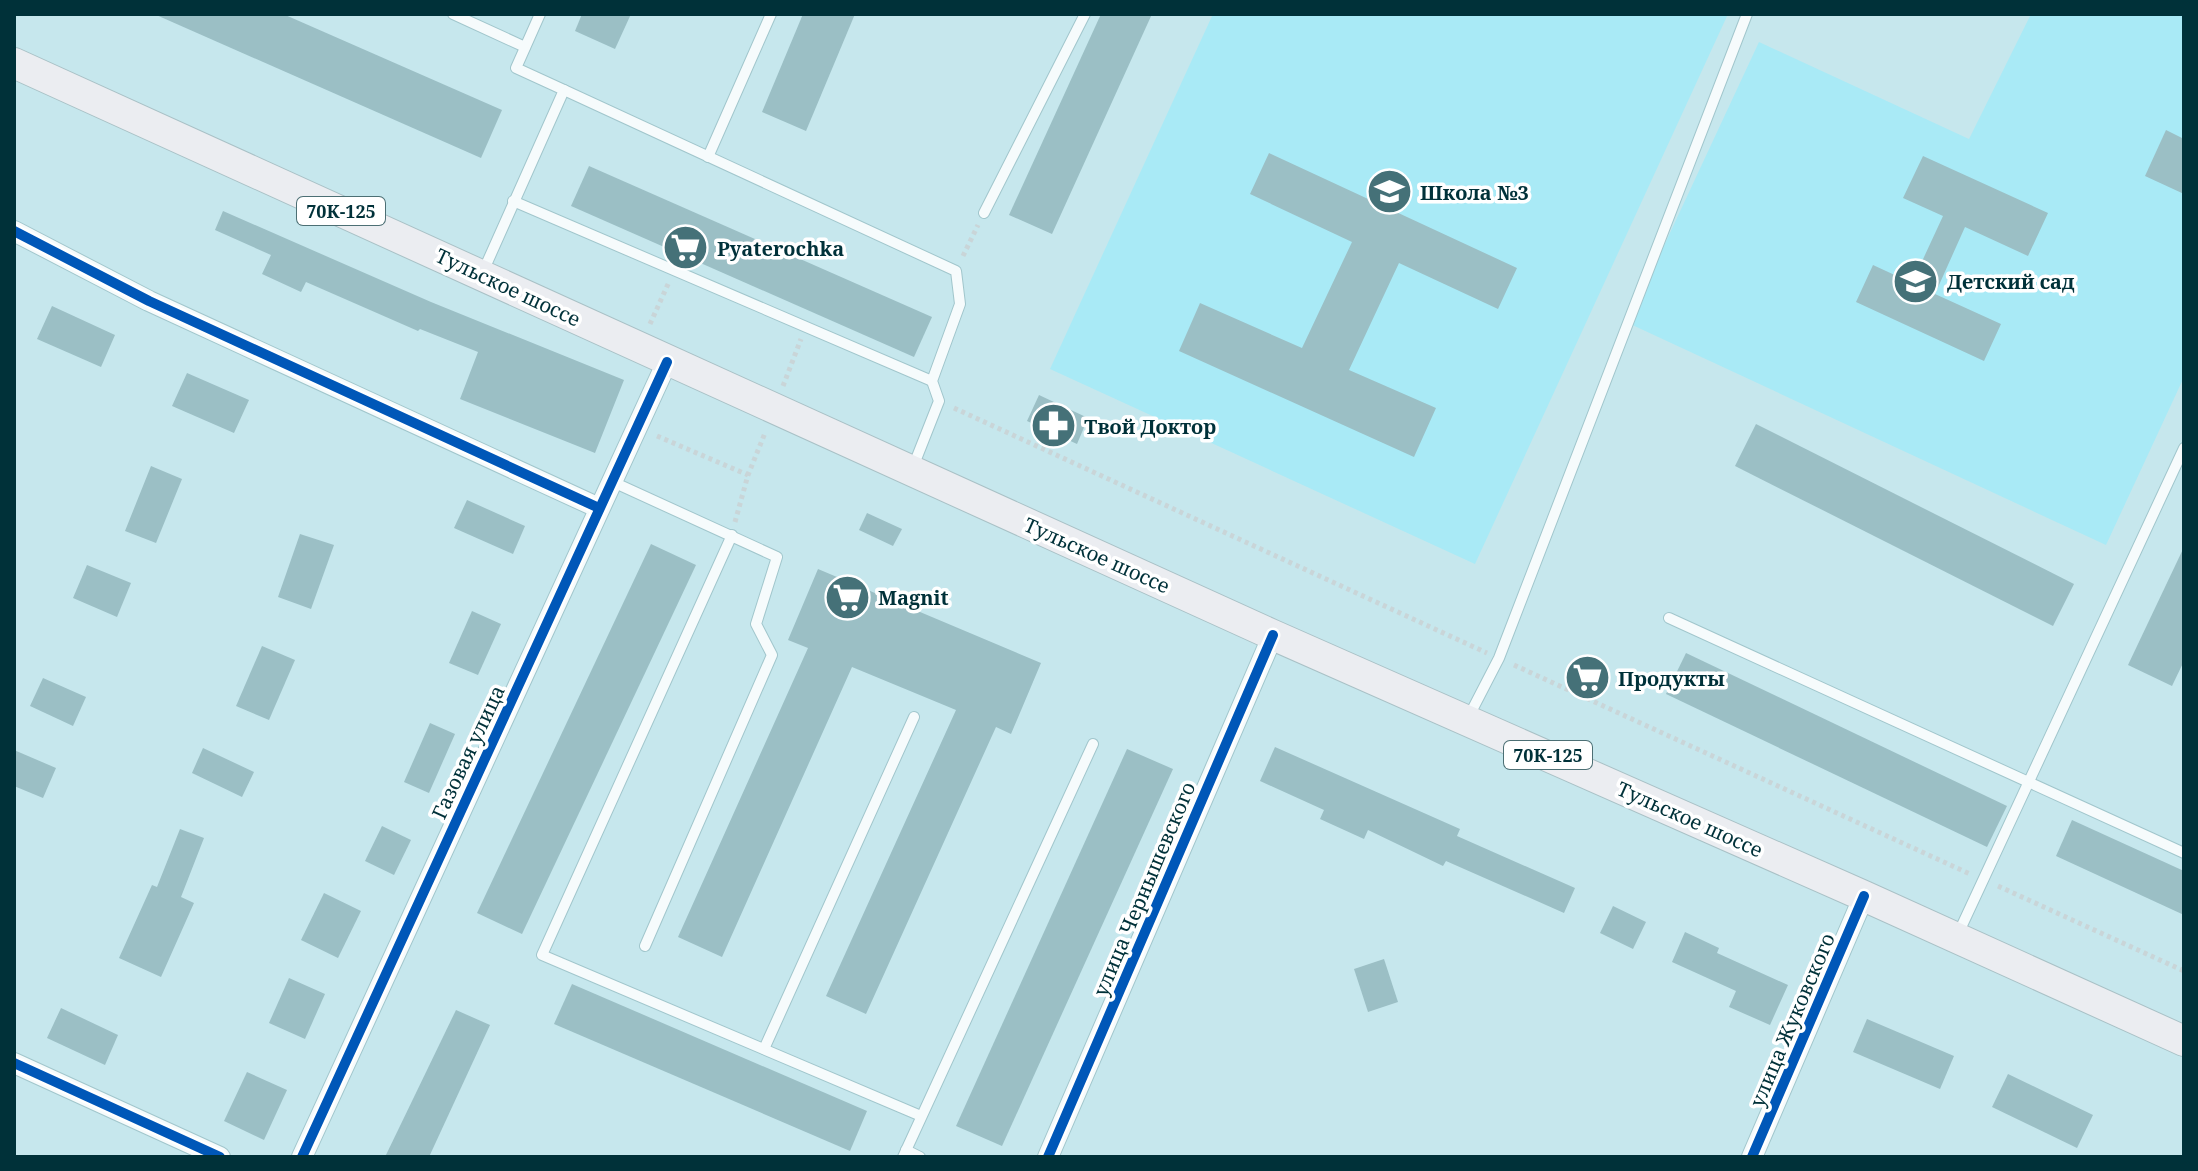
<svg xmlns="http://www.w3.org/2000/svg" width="2198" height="1171" viewBox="0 0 2198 1171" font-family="'Noto Serif',serif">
<rect width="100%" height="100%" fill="#c6e7ed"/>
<!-- built -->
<g fill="#a9eaf6">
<polygon points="1213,14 1728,14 1475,564 1050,369"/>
<polygon points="2031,14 2184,14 2184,377 2106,545 1628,323 1759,42 1969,139"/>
</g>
<!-- building -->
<g fill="#9bbfc5">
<polygon points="154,14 283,14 502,110 481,158"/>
<polygon points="582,14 631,14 615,49 575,31"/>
<polygon points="803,14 855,14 806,131 762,112"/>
<polygon points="1101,14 1152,14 1052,234 1009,215"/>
<polygon points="2166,130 2184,139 2184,194 2145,176"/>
<polygon points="1269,153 1517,268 1498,309 1399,263 1349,370 1436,408 1414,457 1179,351 1200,303 1302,348 1352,242 1250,194"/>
<polygon points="1923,156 2048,213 2028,256 1965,227 1935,294 2001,324 1984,361 1856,302 1873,265 1912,283 1943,216 1903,198"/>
<polygon points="589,166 932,317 914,357 571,206"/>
<polygon points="223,211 431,302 624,380 595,453 460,399 478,352 420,329 418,331 306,282 301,292 262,274 271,255 215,230"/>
<polygon points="52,306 115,335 101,367 37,339"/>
<polygon points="187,373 249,400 234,433 172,406"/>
<polygon points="1039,395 1088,418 1077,444 1027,421"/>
<polygon points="1756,424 2074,584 2053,626 1735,466"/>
<polygon points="151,466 182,479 156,543 125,531"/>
<polygon points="467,500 525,526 513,554 454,528"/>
<polygon points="867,513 902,529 893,546 859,530"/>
<polygon points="300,534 334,545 311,609 278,597"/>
<polygon points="651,544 696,565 522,934 477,913"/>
<polygon points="2184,547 2184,661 2172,686 2128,665"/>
<polygon points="87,565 131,583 117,617 73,598"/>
<polygon points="818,569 1041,663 1011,734 996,727 866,1014 826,996 956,710 852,667 722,957 678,937 808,648 788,640"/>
<polygon points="472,611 501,624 478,675 449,663"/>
<polygon points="262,646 295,660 269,720 236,706"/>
<polygon points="1686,653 2007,806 1987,847 1666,694"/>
<polygon points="1581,658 1604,668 1592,696 1569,686"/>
<polygon points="43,678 86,697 73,726 30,706"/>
<polygon points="430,723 455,734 429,793 404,782"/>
<polygon points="1275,747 1460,829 1457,836 1575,888 1564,913 1446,861 1443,866 1368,830 1364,839 1320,819 1324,810 1260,781"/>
<polygon points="203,748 254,772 242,797 192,773"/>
<polygon points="1127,749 1173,769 1002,1146 956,1126"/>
<polygon points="14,750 56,768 43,798 14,786"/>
<polygon points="2072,820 2184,871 2184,915 2056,856"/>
<polygon points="382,826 411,840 394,875 365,861"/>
<polygon points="180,829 204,838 181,897 194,903 161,977 119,958 152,885 157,887"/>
<polygon points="324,893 361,911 338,958 301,940"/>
<polygon points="1613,906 1646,922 1633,949 1600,933"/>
<polygon points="1685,932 1719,948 1717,953 1788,985 1770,1025 1729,1007 1736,991 1672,962"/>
<polygon points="1384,959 1398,1002 1368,1012 1354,969"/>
<polygon points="289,978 325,994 305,1039 269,1023"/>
<polygon points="572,984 867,1111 850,1151 554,1024"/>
<polygon points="61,1008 118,1035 105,1065 47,1038"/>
<polygon points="456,1010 490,1025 429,1157 385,1157"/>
<polygon points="1867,1019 1954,1056 1940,1089 1853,1052"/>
<polygon points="247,1072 287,1090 264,1140 224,1121"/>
<polygon points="2008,1074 2093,1115 2077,1148 1992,1107"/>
</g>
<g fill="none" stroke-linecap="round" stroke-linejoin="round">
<defs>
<g id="lane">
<polyline points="453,14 525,47"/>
<polyline points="564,90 956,271 960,304 932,381 939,401 913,467"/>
<polyline points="708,157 771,14"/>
<polyline points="513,201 932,381"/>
<polyline points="984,213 1085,14"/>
<polyline points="482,274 564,90 516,68 540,14"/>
<polyline points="613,482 777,557 756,624 772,655 645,946"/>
<polyline points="732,535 542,955 921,1116"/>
<polyline points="1669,618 2184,853"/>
<polyline points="1468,718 1499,658 1747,14"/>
<polyline points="1958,934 2184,448"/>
<polyline points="764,1049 914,717"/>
<polyline points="906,1150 920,1157"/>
<polyline points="903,1157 1093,744"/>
</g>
<g id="street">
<polyline points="14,231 149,301 599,508"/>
<polyline points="14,1063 220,1157"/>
<polyline points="302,1157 667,362"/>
<polyline points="1048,1157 1273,635"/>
<polyline points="1752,1157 1864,896"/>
</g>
<polyline id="primary" points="14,63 1273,635 1864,896 2184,1041"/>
</defs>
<!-- lane casing -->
<use href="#lane" stroke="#a1c6cc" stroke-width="12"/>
<!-- street casing -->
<use href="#street" stroke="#a1c6cc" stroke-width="22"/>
<!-- primary casing -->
<use href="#primary" stroke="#a9c1c6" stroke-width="32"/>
<!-- path -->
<g stroke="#c9d5d8" stroke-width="5" stroke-dasharray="4 4" stroke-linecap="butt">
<polyline points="963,256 978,225"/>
<polyline points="650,324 669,282"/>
<polyline points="783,386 801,339"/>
<polyline points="954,408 1487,653"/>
<polyline points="657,436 748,475"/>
<polyline points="735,522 748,475 765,433"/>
<polyline points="1514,665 1970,874"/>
<polyline points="1998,886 2184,971"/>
</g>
<!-- lane -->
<use href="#lane" stroke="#f6fbfc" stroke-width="10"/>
<!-- street -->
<use href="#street" stroke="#f6fbfc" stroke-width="20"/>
<!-- primary -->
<use href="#primary" stroke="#ebedf1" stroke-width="30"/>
<defs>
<g id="cycleway">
<polyline points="14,231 149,301 599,508"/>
<polyline points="14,1063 220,1157"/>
<polyline points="302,1157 667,362"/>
<polyline points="1048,1157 1273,635"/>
<polyline points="1752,1157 1864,896"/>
</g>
</defs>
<!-- cycleway casing -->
<use href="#cycleway" stroke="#fff" stroke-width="15"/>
<!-- cycleway -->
<use href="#cycleway" stroke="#0057b8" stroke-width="10"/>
</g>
<!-- icons -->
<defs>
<symbol id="school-disc" viewBox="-11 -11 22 22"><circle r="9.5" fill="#457178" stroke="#fff"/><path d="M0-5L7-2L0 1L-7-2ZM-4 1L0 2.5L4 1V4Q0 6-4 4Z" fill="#fff"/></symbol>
<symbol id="supermarket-disc" viewBox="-11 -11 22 22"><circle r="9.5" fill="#457178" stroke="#fff"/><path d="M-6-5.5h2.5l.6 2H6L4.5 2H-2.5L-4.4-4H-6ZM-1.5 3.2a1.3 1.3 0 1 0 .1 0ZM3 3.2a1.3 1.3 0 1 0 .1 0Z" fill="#fff"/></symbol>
<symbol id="pharmacy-disc" viewBox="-11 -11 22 22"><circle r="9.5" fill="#457178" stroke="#fff"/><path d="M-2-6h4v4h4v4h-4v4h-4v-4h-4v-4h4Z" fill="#fff"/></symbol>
</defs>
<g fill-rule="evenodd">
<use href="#school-disc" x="1364" y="166" width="51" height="51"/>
<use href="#supermarket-disc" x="660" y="222" width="51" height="51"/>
<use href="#school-disc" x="1890" y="256" width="51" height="51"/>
<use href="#pharmacy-disc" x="1028" y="400" width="51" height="51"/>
<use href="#supermarket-disc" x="822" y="572" width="51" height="51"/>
<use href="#supermarket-disc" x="1562" y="652" width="51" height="51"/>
</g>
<g text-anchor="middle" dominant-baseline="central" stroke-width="7" stroke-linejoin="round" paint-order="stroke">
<!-- shield labels -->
<g fill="#fff" stroke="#4c6f74" stroke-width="2">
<rect x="297" y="197" width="88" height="28" rx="6"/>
<rect x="1504" y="741" width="88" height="28" rx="6"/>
</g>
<g font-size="18" font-weight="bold" fill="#003139">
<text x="341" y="211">70К-125</text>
<text x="1548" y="755">70К-125</text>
</g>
<!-- poi labels -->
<g font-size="20" font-weight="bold" fill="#003139" stroke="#fff" text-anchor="start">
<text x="1420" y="192">Школа №3</text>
<text x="717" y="248">Pyaterochka</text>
<text x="1947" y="281">Детский сад</text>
<text x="1084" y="426">Твой Доктор</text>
<text x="878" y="597">Magnit</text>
<text x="1618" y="678">Продукты</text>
</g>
<!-- street labels -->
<g font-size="20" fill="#003139" stroke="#fff">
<text transform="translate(508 287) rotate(25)">Тульское шоссе</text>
<text transform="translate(1097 555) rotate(24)">Тульское шоссе</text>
<text transform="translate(468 752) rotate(-65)">Газовая улица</text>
<text transform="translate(1690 819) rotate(24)">Тульское шоссе</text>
<text transform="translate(1144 889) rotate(-67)">улица Чернышевского</text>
<text transform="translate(1792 1020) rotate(-67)">улица Жуковского</text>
</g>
</g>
<!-- border -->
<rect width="2198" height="1171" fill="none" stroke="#003139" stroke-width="32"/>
</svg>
